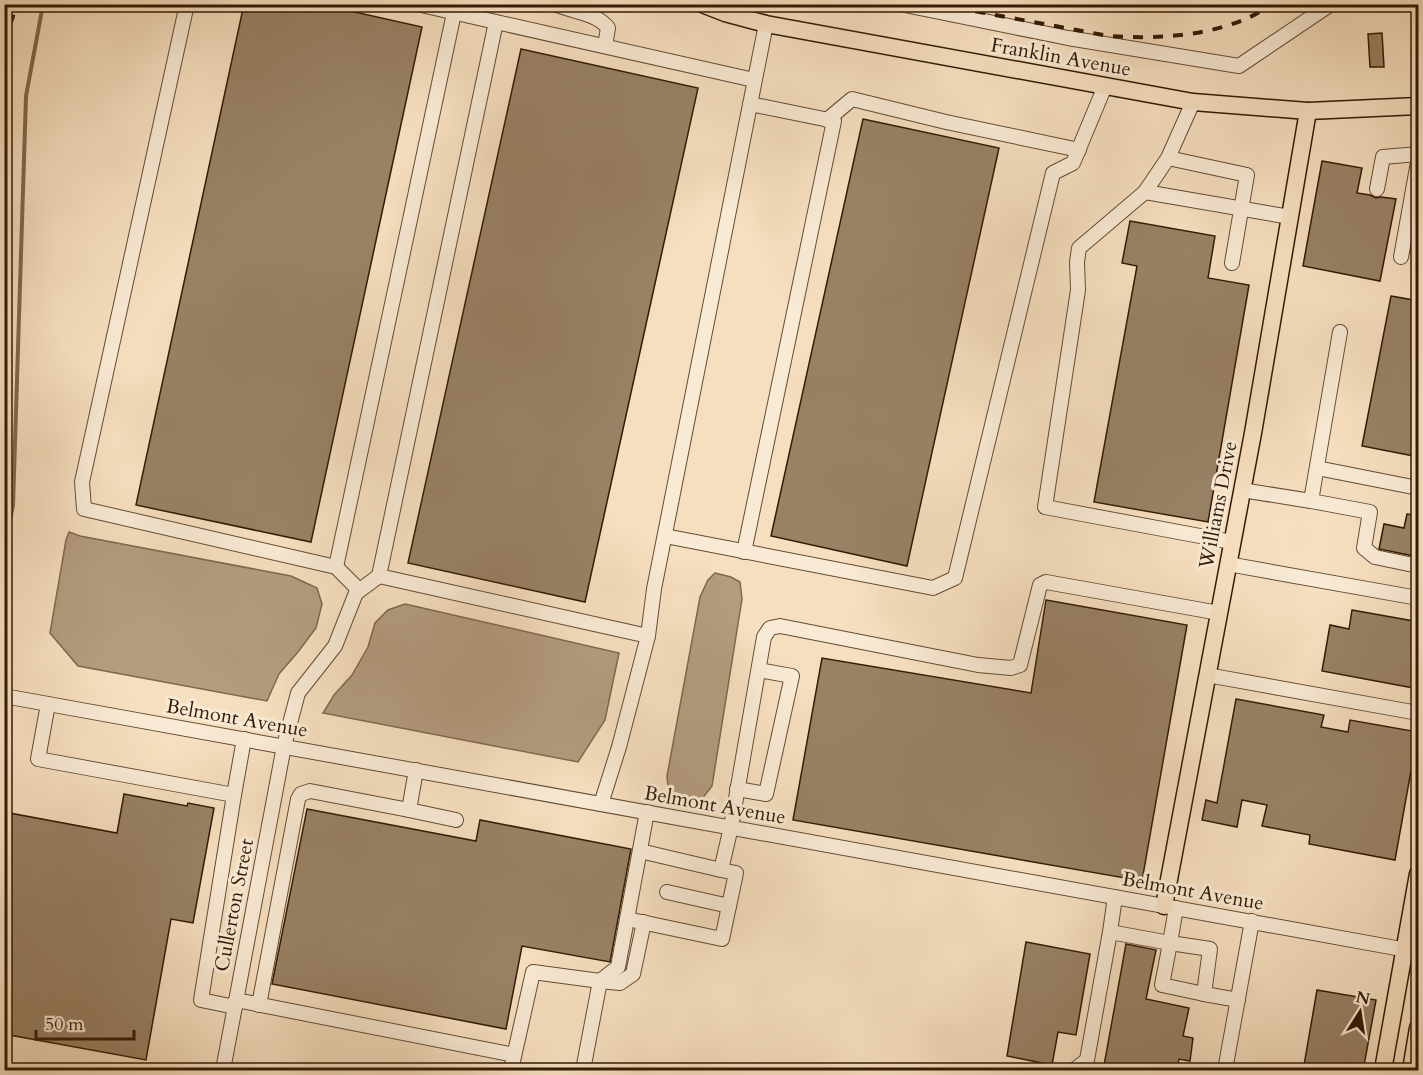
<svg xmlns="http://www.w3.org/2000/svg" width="1423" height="1075" viewBox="0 0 1423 1075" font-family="Cardo,serif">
<rect width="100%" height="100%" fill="#f6dfbf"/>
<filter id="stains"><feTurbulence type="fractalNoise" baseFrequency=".00333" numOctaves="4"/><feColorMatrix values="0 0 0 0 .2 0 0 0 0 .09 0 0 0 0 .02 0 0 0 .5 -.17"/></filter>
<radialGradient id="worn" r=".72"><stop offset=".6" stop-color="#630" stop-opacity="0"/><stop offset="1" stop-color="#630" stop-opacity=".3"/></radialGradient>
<!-- water -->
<g fill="#b39c7f" stroke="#7f684e" stroke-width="1.5">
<polygon points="69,532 80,536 291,576 317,588 322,604 316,628 298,652 279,674 267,701 78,666 50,633 66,540"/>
<path d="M715,573L731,577L740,582L742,599L712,786L702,799L692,803C674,797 668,797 667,776L700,597L708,580Z"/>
<polygon points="405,604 619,653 605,720 578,762 323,713 334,695 352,675 368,647 375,623 388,610"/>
</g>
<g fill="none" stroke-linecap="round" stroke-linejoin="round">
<!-- stream -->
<polyline stroke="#7f684e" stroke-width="4" points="4,547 13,506 26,96 42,10 40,4"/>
</g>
<!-- building -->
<g fill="#988165" stroke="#321b04" stroke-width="1.5">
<polygon points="244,4 319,4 422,27 311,542 136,505"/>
<polygon points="1382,33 1384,67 1370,67 1368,34"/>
<polygon points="521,49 698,88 585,602 408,563"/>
<polygon points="863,119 999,148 907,566 771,536"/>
<polygon points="1322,161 1362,168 1357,193 1370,195 1376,198 1381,197 1396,199 1380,281 1303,266"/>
<polygon points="1130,221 1215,236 1208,278 1249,285 1208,522 1094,502 1137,266 1122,263"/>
<polygon points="1391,296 1419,301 1419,457 1362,446"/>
<polygon points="1407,514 1419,516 1419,557 1379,549 1384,524 1404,528"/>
<polygon points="1046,600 1187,625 1142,881 793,820 822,658 1031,693"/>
<polygon points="1352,610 1419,622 1419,689 1322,671 1330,625 1349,629"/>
<polygon points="1236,699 1324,715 1321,727 1348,732 1350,720 1418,732 1395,860 1309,844 1310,835 1262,826 1267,805 1242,800 1237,827 1202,820 1206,800 1217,803"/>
<polygon points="124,794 187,806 188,803 214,808 193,923 171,919 146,1060 4,1034 4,812 117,833"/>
<polygon points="307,809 476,841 480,820 631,849 610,962 522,946 506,1029 272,984"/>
<polygon points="1026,942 1090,954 1076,1035 1058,1032 1052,1065 1007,1056"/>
<polygon points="1126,944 1156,950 1146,999 1189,1008 1183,1036 1193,1038 1190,1061 1179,1059 1177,1071 1103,1071"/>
<polygon points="1317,990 1376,1000 1363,1071 1303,1071"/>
</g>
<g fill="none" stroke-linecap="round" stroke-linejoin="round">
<defs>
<g id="minor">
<polyline points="187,4 82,482 84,509 336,567 359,590"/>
<polyline points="417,4 496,22"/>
<path d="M555,4C572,12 597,13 608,28L605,46"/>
<polyline points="900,4 1068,38 1239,66 1331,4"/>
<polyline points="1193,102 1168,158 1145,192 1079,248 1077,262 1078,290 1045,507 1232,542"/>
<polyline points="827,120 852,99 946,122 1079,150"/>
<polyline points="1168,158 1247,175 1232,263"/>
<polyline points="1377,189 1383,157 1418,154"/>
<polyline points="1145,192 1290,217"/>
<polyline points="1401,257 1418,162"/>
<polyline points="1317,468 1418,488"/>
<polyline points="1242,490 1311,501 1340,332"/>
<polyline points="1311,501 1370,512 1364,548 1375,557 1418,566"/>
<polyline points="665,536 933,588 955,578 1053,173 1073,163 1105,86"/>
<polyline points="744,552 834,121 750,104"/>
<polyline points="1228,564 1418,598"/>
<polyline points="336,567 454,13"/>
<polyline points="648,636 379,576 496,22 754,80"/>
<polyline points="1207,675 1418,713"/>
<polyline points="4,696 1418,952"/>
<polyline points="48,704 38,759 234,795 244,739"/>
<polyline points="737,789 766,794 792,676 759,670"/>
<polyline points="234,795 201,1000 235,1007"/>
<polyline points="601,804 619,747 648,636 654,589 766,24"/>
<polyline points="409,810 456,820"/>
<polyline points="647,812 627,919 722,939 736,873 721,870 731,827 764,637 770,628 780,626 978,665 1011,668 1020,665 1040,585 1046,582 1219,613"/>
<polyline points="640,851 721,870"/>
<polyline points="667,892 729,906"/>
<polyline points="1176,908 1170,943 1210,949 1204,994 1238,1000"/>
<polyline points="627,919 618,967 600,981 620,983 633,974 644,922"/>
<polyline points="1110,932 1115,897"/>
<polyline points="236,1000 514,1055"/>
<polyline points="259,1005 298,799 301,794 310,791 409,810 416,770"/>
<polyline points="223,1070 284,746 298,693 335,646 356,593 379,576"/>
<polyline points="511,1070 533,972 600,981 583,1070"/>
<polyline points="1074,1070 1087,1060 1110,932 1170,943 1162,985 1204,994"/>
<polyline points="1225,1070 1252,921"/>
</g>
<g id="major">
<polyline points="702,4 725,13 766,24 1193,102 1308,111 1418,106"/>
<polyline points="1164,906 1253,433 1308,111"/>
<polyline points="1383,1070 1418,874"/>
<polyline points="1411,1070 1418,1028"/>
</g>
</defs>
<!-- minor casing -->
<use href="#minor" stroke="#634c33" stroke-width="16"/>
<!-- major casing -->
<use href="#major" stroke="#321b04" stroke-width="19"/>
<!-- minor -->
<use href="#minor" stroke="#f9ead5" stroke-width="14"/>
<!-- major -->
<use href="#major" stroke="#f6dfbf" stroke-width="16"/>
<!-- rail -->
<g stroke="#321b04" stroke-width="4" stroke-dasharray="10 10" stroke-linecap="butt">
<path d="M936,4L1109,36C1155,39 1204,37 1248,18C1256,14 1265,9 1273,4"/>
<polyline points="4,43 17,4"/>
</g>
</g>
<g text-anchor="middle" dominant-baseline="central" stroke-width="6" stroke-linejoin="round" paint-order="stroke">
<!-- street labels -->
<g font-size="20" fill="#321b04" stroke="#f9ead5">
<text transform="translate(1061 57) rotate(10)">Franklin Avenue</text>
<text transform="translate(1218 505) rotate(-79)">Williams Drive</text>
<text transform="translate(237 718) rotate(10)">Belmont Avenue</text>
<text transform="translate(715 805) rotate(10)">Belmont Avenue</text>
<text transform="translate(1193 891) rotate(10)">Belmont Avenue</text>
<text transform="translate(234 905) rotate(-79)">Cullerton Street</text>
</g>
</g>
<!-- margin -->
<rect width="1423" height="1075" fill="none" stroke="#f6dfbf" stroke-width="24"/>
<rect x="6" y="6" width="1411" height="1063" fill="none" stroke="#321b04" stroke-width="3"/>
<rect x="12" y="12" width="1399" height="1051" fill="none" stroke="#321b04" stroke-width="1.5"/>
<!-- north arrow -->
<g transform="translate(1360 1012) rotate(12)" stroke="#f9ead5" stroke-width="4.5" paint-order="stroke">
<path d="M0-4.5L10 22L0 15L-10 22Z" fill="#321b04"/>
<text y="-9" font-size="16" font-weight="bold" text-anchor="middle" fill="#321b04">N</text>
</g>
<!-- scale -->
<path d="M36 1030v9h98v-9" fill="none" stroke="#321b04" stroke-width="3"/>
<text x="45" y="1030" font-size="18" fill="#321b04" stroke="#f9ead5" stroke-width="4.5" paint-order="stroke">50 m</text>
<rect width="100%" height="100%" filter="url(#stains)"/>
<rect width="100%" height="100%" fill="url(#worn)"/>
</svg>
